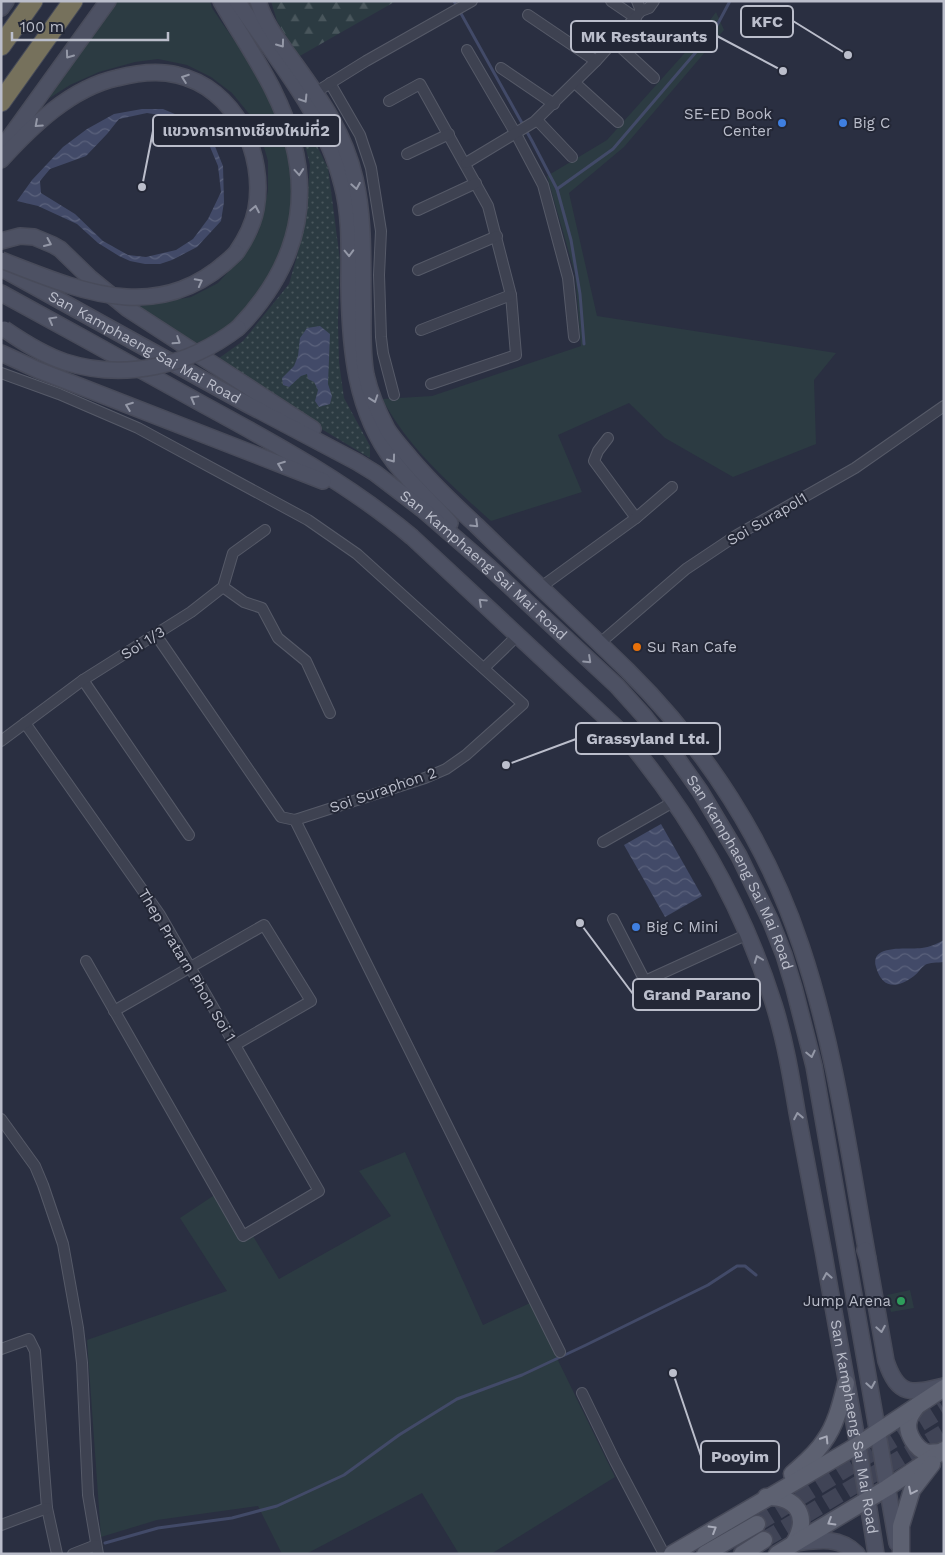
<svg xmlns="http://www.w3.org/2000/svg" width="945" height="1555" viewBox="0 0 945 1555" font-family="'Work Sans','Noto Sans Thai',sans-serif">
<defs>
<pattern id="forest-firs" width="22" height="20" patternUnits="userSpaceOnUse" patternTransform="scale(1.25)"><rect width="22" height="20" fill="#2c3b42"/><path d="M5 1l3.5 6h-7zM16 11l3.5 6h-7z" fill="#49565c"/></pattern>
<pattern id="park-dots" width="8" height="8" patternUnits="userSpaceOnUse" patternTransform="scale(1.25)"><rect width="8" height="8" fill="#2c3b42"/><path d="M2 2h.1M6 6h.1" fill="none" stroke="#49565c" stroke-width="1.8" stroke-linecap="round"/></pattern>
<pattern id="water-waves" width="16" height="10" patternUnits="userSpaceOnUse" patternTransform="scale(1.25)"><rect width="16" height="10" fill="#424a68"/><path d="M0 5q4-4 8 0t8 0" fill="none" stroke="#5b627c"/></pattern>
</defs>
<rect width="100%" height="100%" fill="#2a2f41"/>
<!-- grass -->
<g fill="#2c3b42">
<path d="M117,1H210L212,8C236,44 270,87 283,128C298,173 296,218 278,261C275,268 273,276 270,282C265,290 238,317 231,324C220,333 204,339 191,346L139,306L191,297L218,283L238,261L258,233L268,191V161L261,137L250,115L232,93L211,77L187,65L158,59L135,62L99,72L70,85L37,106Z"/>
<path d="M716,12L724,30L624,147L569,193L597,316L836,353L814,380L816,444L733,477L665,438L629,403L558,435L582,492L491,521C448,482 411,451 382,399L432,396L581,346L575,274L547,176L607,140L691,46Z"/>
<polygon points="405,1152 483,1325 530,1303 615,1477 491,1554 459,1554 422,1493 306,1554 282,1554 258,1506 157,1520 101,1537 87,1340 227,1291 180,1218 216,1194 244,1242 253,1236 279,1279 391,1216 359,1171"/>
<polygon points="910,1290 914,1308 891,1312 887,1295"/>
</g>
<!-- forest -->
<polygon fill="url(#forest-firs)" points="271,1 396,1 298,57 277,21"/>
<!-- park -->
<polygon fill="url(#park-dots)" points="302,133 317,146 328,168 340,260 338,322 339,362 344,398 370,446 370,458 283,406 215,361 243,341 289,284 297,256 306,215 310,165"/>
<!-- water -->
<g fill="url(#water-waves)" fill-rule="evenodd">
<path d="M142,109H163L196,123L212,139L223,166L224,202L221,221L197,247L172,260L160,264H145L130,261L119,256L98,243L77,224L38,206L17,201L32,180L63,147L87,129L114,114ZM147,113L166,116L189,124L208,142L218,166L221,192L208,219L193,239L176,250L146,257L128,255L103,241L75,214L41,193L40,181L50,169L86,156L107,134L119,119Z"/>
<polygon points="320,326 330,334 328,384 332,396 330,404 319,407 315,401 318,390 314,382 308,379 307,374 301,376 289,387 283,385 282,378 294,366 298,356 300,338 307,328"/>
<polygon points="661,824 702,896 665,917 624,845"/>
<path d="M944,940V962C937,963 930,962 925,965C921,968 918,973 914,976C897,989 882,989 876,967C869,943 909,950 922,948C929,947 937,944 944,940Z"/>
</g>
<g fill="none" stroke-linecap="round" stroke-linejoin="round">
<!-- stream -->
<g stroke="#424a68" stroke-width="3">
<polyline points="454,1 532,141 557,189 571,240 580,294 584,344"/>
<polyline points="557,189 613,149 714,31 730,1"/>
<polyline points="105,1543 158,1528 232,1518 277,1506 344,1475 399,1435 457,1399 522,1375 586,1345 708,1285 737,1266 745,1266 756,1275"/>
</g>
<!-- primary-tunnel -->
<g stroke="#404456" stroke-width="16" stroke-dasharray="16 8" stroke-linecap="butt">
<polyline points="757,1524 944,1409"/>
<polyline points="764,1540 944,1432"/>
</g>
<defs>
<g id="street">
<polyline points="611,1 636,18"/>
<polyline points="637,1 641,11"/>
<polyline points="528,15 596,61"/>
<polyline points="614,41 654,78"/>
<polyline points="467,50 516,134 543,185 568,278 574,337"/>
<polyline points="501,68 554,104"/>
<polyline points="330,83 360,135 371,168 381,231 379,275 381,337 383,353 394,395"/>
<polyline points="575,83 618,122"/>
<polyline points="316,92 366,61 472,1"/>
<polyline points="389,101 420,84 488,206 511,295 516,355 431,384"/>
<polyline points="537,120 572,157"/>
<polyline points="407,154 449,134"/>
<polyline points="466,163 534,122 596,61 641,11 649,8 654,1"/>
<polyline points="418,210 476,183"/>
<polyline points="418,270 497,236"/>
<polyline points="421,330 511,295"/>
<polyline points="1,373 59,394 138,428 308,520 357,554 523,704 466,755 446,769 425,778 295,820 281,817 156,635"/>
<polyline points="608,438 598,451 594,461 636,518"/>
<polyline points="223,587 244,602 262,608 278,638 306,661 330,713"/>
<polyline points="541,587 636,518 672,487"/>
<polyline points="600,643 686,569 737,535 855,468 944,406"/>
<polyline points="484,668 518,635"/>
<polyline points="83,680 189,835"/>
<polyline points="25,723 160,915 319,1191 243,1236 86,961"/>
<polyline points="1,741 83,680 191,612 223,587 233,553 265,530"/>
<polyline points="295,820 560,1352"/>
<polyline points="603,842 675,801"/>
<polyline points="613,919 645,981 748,934"/>
<polyline points="114,1011 264,925 311,1001 235,1045"/>
<polyline points="1,1119 35,1166 43,1185 63,1244 78,1328 82,1363 88,1495 98,1554"/>
<polyline points="1,1349 29,1339 35,1351 47,1508 57,1554"/>
<polyline points="582,1393 615,1461 664,1554"/>
<polyline points="1,1525 47,1508"/>
<polyline points="73,1554 96,1545"/>
</g>
<g id="secondary">
<path d="M221,1C238,31 258,60 273,90C317,178 307,257 238,328"/>
<path d="M237,1C276,59 325,115 342,184C351,217 349,252 349,286C350,348 355,411 394,462C411,484 432,503 450,523"/>
<path d="M258,1C265,25 281,44 295,64C321,100 345,134 355,179C365,221 362,266 363,309C363,331 362,354 366,375C370,393 378,412 387,429C392,437 399,445 405,452C426,478 451,502 476,525C526,574 578,622 628,671C705,747 767,843 801,946C835,1047 849,1154 868,1259"/>
<polyline points="1,8 6,1"/>
<polyline points="2,148 108,1"/>
<path d="M1,160C32,126 71,88 117,78C136,73 158,70 177,75C235,88 266,154 256,209C253,225 245,240 236,253"/>
<polyline points="1,241 20,236 34,237 53,245 60,249 90,278 128,309 313,429"/>
<path id="s1" d="M1,268L247,404L357,462L375,473L422,509L489,567L617,686L644,716L676,757L700,791L739,856L771,922L784,955L794,988L814,1066L897,1543"/>
<path id="s2" d="M1,293C69,330 136,367 204,405C276,444 349,484 412,537L620,731C689,812 742,903 774,1005C785,1040 791,1076 797,1112C806,1160 815,1207 824,1255C841,1355 861,1454 876,1554"/>
<polyline points="1,353 38,370 323,481"/>
<path d="M865,1250L868,1259L886,1361C898,1397 912,1394 944,1386"/>
<path d="M796,1543C818,1540 839,1536 857,1554"/>
</g>
<g id="primary">
<path d="M917,1406C914,1410 910,1415 909,1420C905,1432 916,1450 928,1453C932,1453 937,1452 941,1452"/>
<path d="M792,1474C803,1464 816,1454 824,1441C836,1425 841,1403 846,1383"/>
<path d="M766,1497C797,1496 810,1516 794,1543"/>
<polyline points="672,1554 858,1445 944,1388"/>
<polyline points="705,1554 757,1524"/>
<polyline points="742,1554 764,1540"/>
<polyline points="777,1554 887,1488 944,1450"/>
<polyline points="901,1554 901,1526 912,1490 932,1464"/>
</g>
<g id="highway">
<polyline points="1,46 33,1"/>
<polyline points="1,102 73,1"/>
</g>
</defs>
<!-- street casing -->
<use href="#street" stroke="#565a68" stroke-width="12"/>
<!-- secondary casing -->
<use href="#secondary" stroke="#484b5a" stroke-width="18"/>
<!-- primary casing -->
<use href="#primary" stroke="#484b5a" stroke-width="19"/>
<!-- highway casing -->
<use href="#highway" stroke="#464a58" stroke-width="21"/>
<!-- street -->
<use href="#street" stroke="#3e4251" stroke-width="10"/>
<!-- secondary -->
<use href="#secondary" stroke="#4d5163" stroke-width="15"/>
<!-- primary -->
<use href="#primary" stroke="#5d6171" stroke-width="16"/>
<!-- highway -->
<use href="#highway" stroke="#76715c" stroke-width="19"/>
<defs>
<g id="secondary-bridge">
<path d="M1,260C85,293 162,327 236,253"/>
<path d="M4,329C23,342 43,355 65,362C125,381 189,366 238,328"/>
</g>
</defs>
<!-- secondary-bridge casing -->
<use href="#secondary-bridge" stroke="#484b5a" stroke-width="18" stroke-linecap="butt"/>
<!-- secondary-bridge -->
<use href="#secondary-bridge" stroke="#4d5163" stroke-width="15"/>
</g>
<!-- one-way arrows -->
<defs><path id="oneway-chevron" d="M-2-3.5L2.5 0L-2 3.5" fill="none" stroke-width="1.6" stroke-linecap="round" stroke-linejoin="round" transform="scale(1.25)"/></defs>
<g stroke="#9498a7">
<use href="#oneway-chevron" transform="translate(281 44) rotate(54)"/>
<use href="#oneway-chevron" transform="translate(69 55) rotate(126)"/>
<use href="#oneway-chevron" transform="translate(185 78) rotate(-160)"/>
<use href="#oneway-chevron" transform="translate(304 99) rotate(58)"/>
<use href="#oneway-chevron" transform="translate(38 124) rotate(138)"/>
<use href="#oneway-chevron" transform="translate(299 172) rotate(85)"/>
<use href="#oneway-chevron" transform="translate(356 186) rotate(80)"/>
<use href="#oneway-chevron" transform="translate(255 209) rotate(-79)"/>
<use href="#oneway-chevron" transform="translate(48 243) rotate(24)"/>
<use href="#oneway-chevron" transform="translate(349 253) rotate(88)"/>
<use href="#oneway-chevron" transform="translate(199 282) rotate(-28)"/>
<use href="#oneway-chevron" transform="translate(52 320) rotate(-151)"/>
<use href="#oneway-chevron" transform="translate(177 341) rotate(33)"/>
<use href="#oneway-chevron" transform="translate(194 399) rotate(-151)"/>
<use href="#oneway-chevron" transform="translate(374 399) rotate(71)"/>
<use href="#oneway-chevron" transform="translate(129 406) rotate(-159)"/>
<use href="#oneway-chevron" transform="translate(392 459) rotate(54)"/>
<use href="#oneway-chevron" transform="translate(281 465) rotate(-159)"/>
<use href="#oneway-chevron" transform="translate(475 524) rotate(44)"/>
<use href="#oneway-chevron" transform="translate(482 602) rotate(-137)"/>
<use href="#oneway-chevron" transform="translate(588 660) rotate(43)"/>
<use href="#oneway-chevron" transform="translate(758 959) rotate(-111)"/>
<use href="#oneway-chevron" transform="translate(811 1054) rotate(77)"/>
<use href="#oneway-chevron" transform="translate(798 1116) rotate(-101)"/>
<use href="#oneway-chevron" transform="translate(827 1276) rotate(-100)"/>
<use href="#oneway-chevron" transform="translate(881 1329) rotate(80)"/>
<use href="#oneway-chevron" transform="translate(871 1385) rotate(80)"/>
</g>
<g stroke="#a8abb9">
<use href="#oneway-chevron" transform="translate(825 1439) rotate(-58)"/>
<use href="#oneway-chevron" transform="translate(912 1491) rotate(116)"/>
<use href="#oneway-chevron" transform="translate(831 1522) rotate(149)"/>
<use href="#oneway-chevron" transform="translate(713 1529) rotate(-31)"/>
</g>
<!-- markers -->
<g fill="#3f7fe0" stroke="#232736" stroke-width="2">
<circle cx="782" cy="123" r="5"/>
<circle cx="843" cy="123" r="5"/>
<circle cx="636" cy="927" r="5"/>
</g>
<circle fill="#e8710a" stroke="#232736" stroke-width="2" cx="637" cy="647" r="5"/>
<circle fill="#2e9e5b" stroke="#232736" stroke-width="2" cx="901" cy="1301" r="5"/>
<g text-anchor="middle" dominant-baseline="central" stroke-width="4" stroke-linejoin="round" paint-order="stroke">
<!-- poi labels -->
<g font-size="15" fill="#bbbecb" stroke="#232736" text-anchor="start">
<text x="772" y="114" text-anchor="end">SE-ED Book<tspan x="772" dy="17">Center</tspan></text>
<text x="853" y="123">Big C</text>
<text x="647" y="647">Su Ran Cafe</text>
<text x="646" y="927">Big C Mini</text>
<text x="891" y="1301" text-anchor="end">Jump Arena</text>
</g>
<!-- street labels -->
<g font-size="15" fill="#bbbecb" stroke="#232736">
<text stroke="none"><textPath href="#s1" startOffset="164">San Kamphaeng Sai Mai Road</textPath></text>
<text transform="translate(767 519) rotate(-30)">Soi Surapol1</text>
<text stroke="none"><textPath href="#s1" startOffset="569">San Kamphaeng Sai Mai Road</textPath></text>
<text transform="translate(143 643) rotate(-32)">Soi 1/3</text>
<text transform="translate(383 790) rotate(-19)">Soi Suraphon 2</text>
<text stroke="none"><textPath href="#s1" startOffset="974">San Kamphaeng Sai Mai Road</textPath></text>
<text transform="translate(187 965) rotate(59)">Thep Pratarn Phon Soi 1</text>
<text stroke="none"><textPath href="#s2" startOffset="1509">San Kamphaeng Sai Mai Road</textPath></text>
</g>
</g>
<!-- callouts -->
<path fill="none" stroke="#bbbecb" stroke-width="2" d="M848 55L793 21M783 71L717 36M142 187L153 131M506 765L576 739M580 923L633 994M673 1373L701 1456"/>
<g fill="#bbbecb" stroke="#232736" stroke-width="2">
<circle cx="848" cy="55" r="5"/>
<circle cx="783" cy="71" r="5"/>
<circle cx="142" cy="187" r="5"/>
<circle cx="506" cy="765" r="5"/>
<circle cx="580" cy="923" r="5"/>
<circle cx="673" cy="1373" r="5"/>
</g>
<g fill="#232736" stroke="#bbbecb" stroke-width="2">
<rect x="741" y="6" width="52" height="31" rx="5"/>
<rect x="571" y="21" width="146" height="31" rx="5"/>
<rect x="153" y="115" width="187" height="31" rx="5"/>
<rect x="576" y="723" width="144" height="31" rx="5"/>
<rect x="633" y="979" width="127" height="31" rx="5"/>
<rect x="701" y="1441" width="78" height="31" rx="5"/>
</g>
<g font-size="16" text-anchor="middle" font-weight="bold" fill="#bbbecb">
<text x="767" y="27">KFC</text>
<text x="644" y="42">MK Restaurants</text>
<text x="246" y="136">แขวงการทางเชียงใหม่ที่2</text>
<text x="648" y="744">Grassyland Ltd.</text>
<text x="697" y="1000">Grand Parano</text>
<text x="740" y="1462">Pooyim</text>
</g>
<!-- border -->
<rect width="945" height="1555" fill="none" stroke="#bbbecb" stroke-width="5"/>
<!-- scale -->
<path d="M12 32v8h156v-8" fill="none" stroke="#bbbecb" stroke-width="2.5"/>
<text x="20" y="32" font-size="15" fill="#bbbecb" stroke="#232736" stroke-width="4" paint-order="stroke">100 m</text>
</svg>
